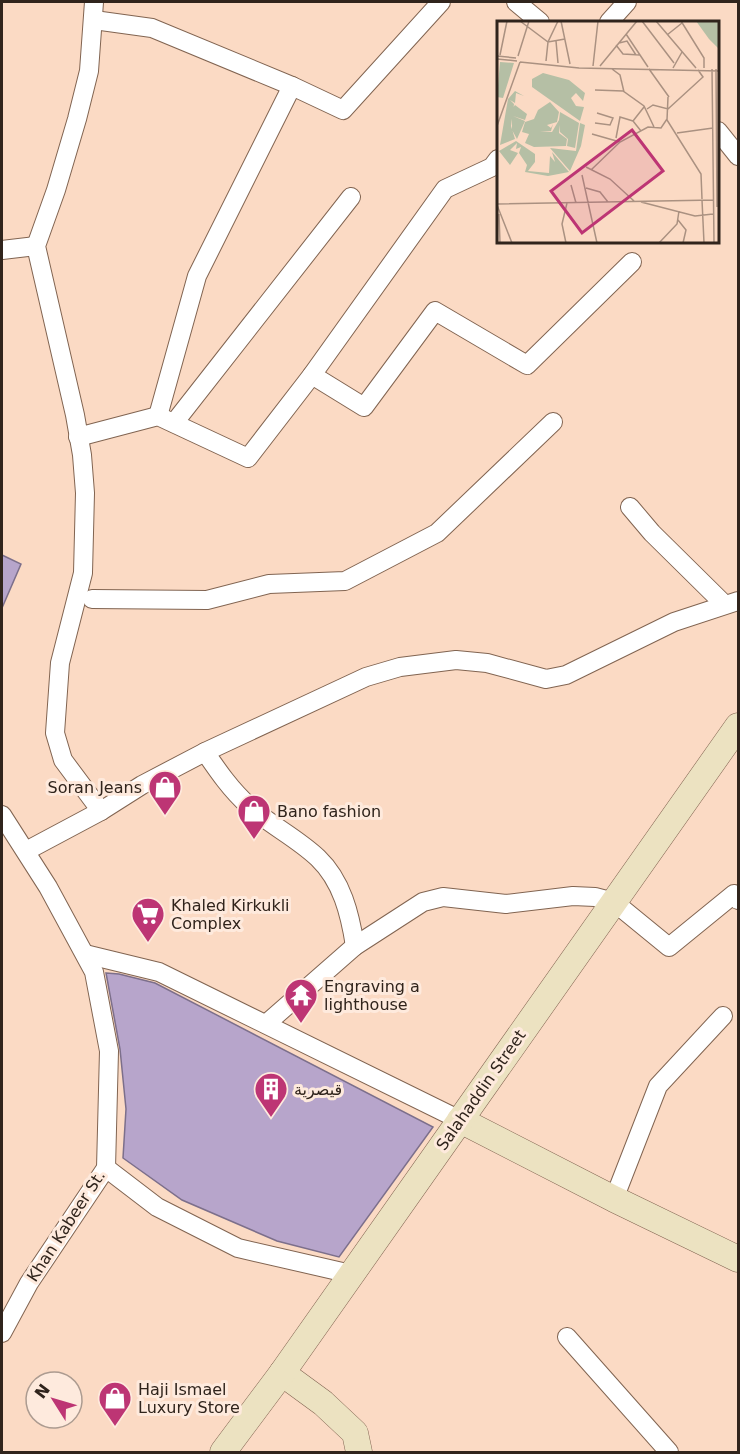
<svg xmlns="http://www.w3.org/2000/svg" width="740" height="1454" viewBox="0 0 740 1454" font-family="'DejaVu Sans',Cairo,sans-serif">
<rect width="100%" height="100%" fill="#fbdac4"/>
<!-- building -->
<g fill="#b7a5cb" stroke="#7c6f8b" stroke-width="1.5">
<polygon points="2,555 21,564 2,608"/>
<polygon points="106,973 119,974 155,983 433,1127 339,1257 277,1241 182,1200 123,1158 126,1109 120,1049"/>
</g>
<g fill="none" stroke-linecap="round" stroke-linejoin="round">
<defs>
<g id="street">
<polyline points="94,2 89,71 77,119 56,190 36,246 75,415 82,455 85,493 83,573 60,663 55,733 63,760 101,811"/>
<polyline points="516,2 540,22"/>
<polyline points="94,20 152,28 292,86 343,110 441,2"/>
<polyline points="609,22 627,2"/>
<polyline points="718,131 738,156"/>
<polyline points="2,250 36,246"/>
<polyline points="312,375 364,407 435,311 527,365 632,262"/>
<polyline points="158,416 197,276 292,86"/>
<polyline points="174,423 351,197"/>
<polyline points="78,437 158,416 248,458 312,375 445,189 492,167 498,159"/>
<polyline points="630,507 652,533 724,604"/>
<polyline points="92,599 207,600 269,584 345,581 437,533 553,422"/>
<path d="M205,752C218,771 231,790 249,806C270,825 297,838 318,858C342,881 350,914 355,946"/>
<polyline points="2,815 48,887 94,972 109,1051 106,1168 29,1283 2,1333"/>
<polyline points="26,851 101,811 142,785 205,752 366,677 400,667 456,660 487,663 546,679 566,675 674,622 738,601"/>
<polyline points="85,954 159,972 460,1120"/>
<polyline points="266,1024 355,946 423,902 443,897 506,904 573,896 595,897 614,902 669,947 734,894 738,900"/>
<polyline points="106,1168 157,1207 238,1248 351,1274"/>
<polyline points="614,1199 658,1086 723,1016"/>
<polyline points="567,1337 669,1452"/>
</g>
<g id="secondary">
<polyline points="460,1120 614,1199 738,1259"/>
<polyline points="282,1373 323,1403 355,1433 359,1452"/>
<polyline points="223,1452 282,1373 738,726"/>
</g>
</defs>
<!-- street casing -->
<use href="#street" stroke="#816451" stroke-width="20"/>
<!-- secondary casing -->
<use href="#secondary" stroke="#816451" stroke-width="27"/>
<!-- street -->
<use href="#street" stroke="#fff" stroke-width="18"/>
<!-- secondary -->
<use href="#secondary" stroke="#ece2c1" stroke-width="26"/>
</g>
<!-- icons -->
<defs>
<symbol id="shop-pin" viewBox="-11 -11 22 30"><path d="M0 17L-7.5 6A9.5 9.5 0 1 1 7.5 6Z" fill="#bd3574" stroke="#feeadd"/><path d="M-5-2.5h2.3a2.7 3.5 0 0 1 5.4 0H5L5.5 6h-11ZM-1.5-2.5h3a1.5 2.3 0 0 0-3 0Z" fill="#fff"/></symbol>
<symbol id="supermarket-pin" viewBox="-11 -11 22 30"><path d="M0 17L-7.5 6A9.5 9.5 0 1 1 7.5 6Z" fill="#bd3574" stroke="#feeadd"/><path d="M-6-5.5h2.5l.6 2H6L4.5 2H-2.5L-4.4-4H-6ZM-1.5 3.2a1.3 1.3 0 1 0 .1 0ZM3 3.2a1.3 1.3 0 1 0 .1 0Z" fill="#fff"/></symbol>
<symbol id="temple-pin" viewBox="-11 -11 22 30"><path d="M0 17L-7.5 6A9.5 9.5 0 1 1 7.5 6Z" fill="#bd3574" stroke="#feeadd"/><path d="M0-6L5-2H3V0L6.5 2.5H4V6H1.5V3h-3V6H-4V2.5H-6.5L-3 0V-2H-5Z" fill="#fff"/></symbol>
<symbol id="building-pin" viewBox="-11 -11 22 30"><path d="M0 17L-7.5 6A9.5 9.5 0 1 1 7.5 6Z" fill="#bd3574" stroke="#feeadd"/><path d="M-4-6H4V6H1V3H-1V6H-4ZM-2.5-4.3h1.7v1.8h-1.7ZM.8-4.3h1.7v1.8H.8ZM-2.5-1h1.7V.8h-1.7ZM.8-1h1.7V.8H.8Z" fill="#fff"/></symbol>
</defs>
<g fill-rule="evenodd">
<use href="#shop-pin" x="146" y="768" width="38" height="52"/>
<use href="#shop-pin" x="235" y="792" width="38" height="52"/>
<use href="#supermarket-pin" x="129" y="895" width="38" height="52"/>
<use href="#temple-pin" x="282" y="976" width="38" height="52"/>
<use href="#building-pin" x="252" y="1070" width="38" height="52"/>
<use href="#shop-pin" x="96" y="1379" width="38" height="52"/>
</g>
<g text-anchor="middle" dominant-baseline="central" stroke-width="6" stroke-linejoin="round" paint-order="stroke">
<!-- poi labels -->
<g font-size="16" fill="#30241c" stroke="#feeadd" text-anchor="start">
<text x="142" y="787" text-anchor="end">Soran Jeans</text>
<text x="277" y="811">Bano fashion</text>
<text x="171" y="905">Khaled Kirkukli<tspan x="171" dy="18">Complex</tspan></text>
<text x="324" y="986">Engraving a<tspan x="324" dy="18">lighthouse</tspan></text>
<text x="294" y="1089">قيصرية</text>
<text x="138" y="1389">Haji Ismael<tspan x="138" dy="18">Luxury Store</tspan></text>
</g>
<!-- street labels -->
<g font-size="16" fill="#30241c" stroke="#feeadd">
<text transform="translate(481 1090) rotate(-55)">Salahaddin Street</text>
<text transform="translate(66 1226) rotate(-57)">Khan Kabeer St.</text>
</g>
</g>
<!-- overview -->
<g transform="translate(497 21)">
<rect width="222" height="222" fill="#fbdac4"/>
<path d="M199,0H222V28L212,18ZM3,41L17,42L6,77L0,76ZM46,52L72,59L88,72L86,80L79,72L74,77L79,85L87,86L83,100L35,66V58ZM18,70L27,75L19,72L18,82L13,79L17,83L14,105L18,118L3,124L11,78ZM53,81L62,91L60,101L50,104L54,107L56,103L54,110H43L55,111L62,99L63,91L82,102L78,127L70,125L71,118L63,111V104L62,112L70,118L69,125L37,126L28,122L32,113L25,111L28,101L37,98L41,89ZM18,84L30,93L28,99L16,95L28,100L20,118L15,109V88ZM83,102L88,104L84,125L73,150L53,127L79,130ZM19,120L38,133V141L31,150L52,152L53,135L58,141L55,131L72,151L51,155L28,151L30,144L22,132L24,126L19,128L20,122L13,129L21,132L13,144L2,130Z" fill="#b5bfa5"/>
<path fill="none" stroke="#aa9181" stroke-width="1.5" d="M23,0L51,21L68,18M64,0L73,43M145,0L177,42M159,0L199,47M184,0L207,37V47M129,13L151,46M170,14L185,2M59,20L61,42M122,22L130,20L139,34M119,24L126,33L143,34M3,34L10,0M0,35L19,37M21,35L32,0M0,38L20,40M49,40L51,21L61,0M23,41L82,47L222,50M96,45L101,0M103,45L140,0M176,47L185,31M115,48L123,54L127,71M152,48L172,76M215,48L217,222M219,48L220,186M98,69L126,70L147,85L157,106M171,76L170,99L204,153L205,178M150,88L156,84L171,88L206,56L201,49M98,102L113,104L116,97L100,92M0,105L23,41M144,110L136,100L147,86M180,112L216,107M95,113L123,121M119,117L123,96L136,100M89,146L113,158L137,180M94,149L123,121L151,106L164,107L170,98M85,154L100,222M74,164L79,182M89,167L103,171L111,181M205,179L207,222M144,181L198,195L216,193M0,183L217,179M0,184L15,222M2,193L3,222M181,199L189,209L186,222M69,222L65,203L70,182M162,222L180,203L182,190"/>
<path fill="#bd3574" fill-opacity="0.15" stroke="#bd3574" stroke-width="3" d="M135,109L166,150L85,212L54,170Z"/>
<rect width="222" height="222" fill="none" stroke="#30241c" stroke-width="3"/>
</g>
<!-- border -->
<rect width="740" height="1454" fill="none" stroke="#30241c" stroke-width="6"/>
<!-- north arrow -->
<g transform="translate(54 1400) rotate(307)"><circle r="28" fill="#feeadd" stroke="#ac9b90" stroke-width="1.5"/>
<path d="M0-4.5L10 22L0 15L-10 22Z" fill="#bd3574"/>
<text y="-9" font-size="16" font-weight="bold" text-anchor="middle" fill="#30241c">N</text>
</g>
</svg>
